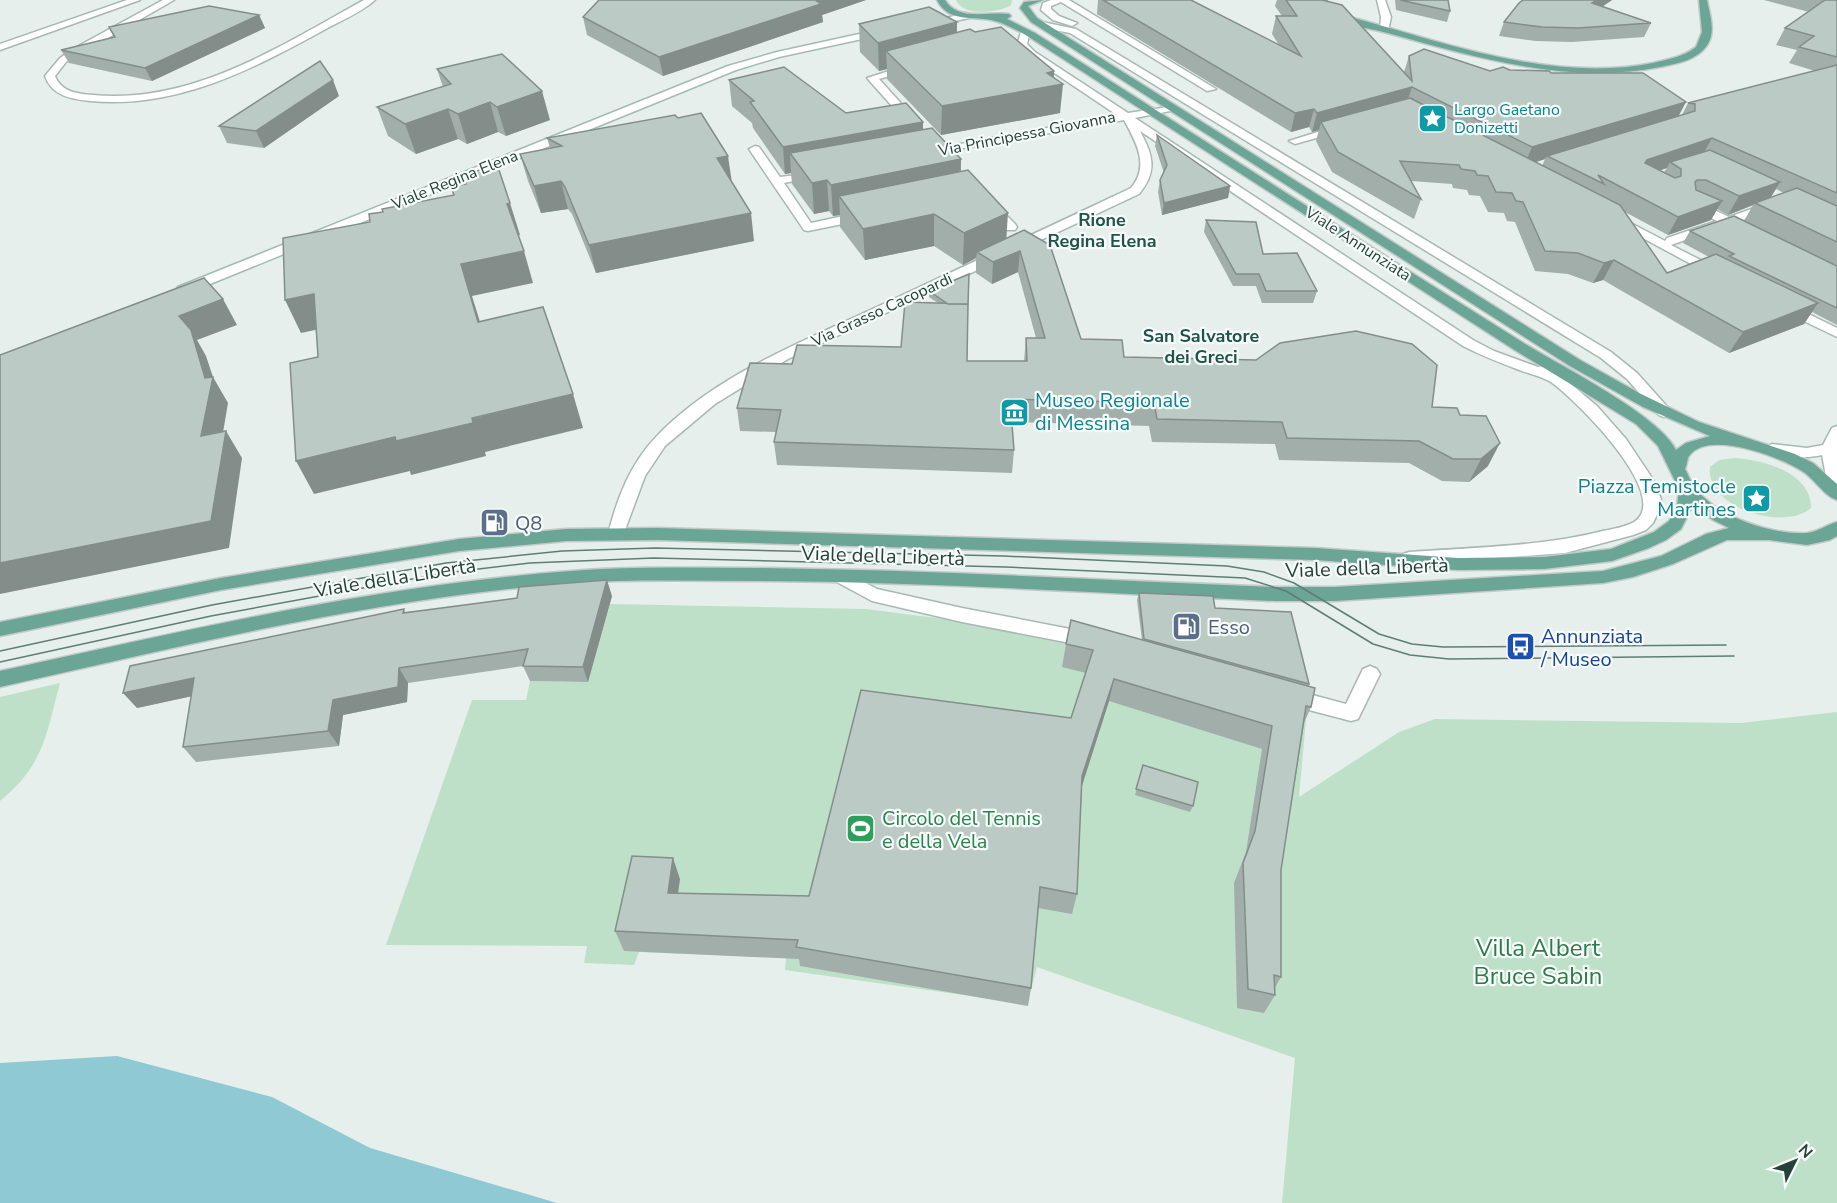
<svg xmlns="http://www.w3.org/2000/svg" width="1837" height="1203" viewBox="0 0 1837 1203" font-family="'Nunito Sans',sans-serif">
<rect width="100%" height="100%" fill="#e6efeb"/>
<!-- green -->
<g fill="#bfe0c8">
<path d="M956,0H1012L1011,5C998,13 963,17 956,0Z"/>
<path d="M1734,458C1763,460 1811,472 1811,508C1783,532 1705,507 1710,467L1719,460Z"/>
<polygon points="610,604 866,609 960,621 1068,641 1307,708 1299,797 1399,732 1435,719 1741,723 1837,712 1837,1203 1282,1203 1295,1058 1037,967 1027,1004 785,970 786,958 639,952 634,965 584,963 587,946 386,945 472,700 526,700 530,681 588,682"/>
<path d="M60,683C46,735 44,765 0,801V697Z"/>
</g>
<!-- water -->
<polygon fill="#8ec9d4" points="117,1056 272,1097 370,1148 557,1203 0,1203 0,1063"/>
<g fill="none" stroke-linecap="round" stroke-linejoin="round">
<defs>
<g id="street">
<polygon points="127,0 140,0 0,50 0,44"/>
<path d="M163,0H174L66,62L55,76C61,92 78,94 93,95C193,104 280,46 364,0H375C362,12 340,21 324,30C251,70 176,109 90,101C71,99 52,96 45,76L60,58L73,49Z"/>
<polygon points="1051,0 1069,0 1216,89 1207,91 1061,2 1051,6 1051,9 1059,16 1077,23 1072,26 1053,20 1041,10 1043,3"/>
<polygon points="1377,0 1385,0 1391,17 1388,31 1380,29 1381,17"/>
<polygon points="1042,22 1076,29 1611,352 1637,373 1672,412 1664,417 1659,415 1627,379 1601,358 1070,33 1039,27 1037,25"/>
<path d="M1022,29L1030,31L1027,44L1035,52L1128,113L1175,106V110L1135,118L1473,340L1494,351L1538,367L1549,366L1597,406L1626,439L1652,478L1661,499L1660,508L1653,523L1646,530L1633,535L1565,553L1409,564L1403,562L1400,558L1403,554L1409,552C1474,547 1540,547 1603,531C1613,529 1625,527 1634,522C1674,496 1574,398 1551,382C1543,377 1531,374 1522,371C1501,363 1482,356 1463,346L1140,131C1153,155 1158,171 1139,194L788,359L715,404L665,446L645,476L622,538H610L608,534C617,499 630,464 656,437C715,375 802,342 879,306C963,267 1047,228 1131,188C1150,166 1136,142 1124,120L924,155L922,153L928,150L1117,115L1029,56L1017,45Z"/>
<polygon points="908,65 913,68 912,70 879,79 916,120 916,124 908,124 867,78"/>
<polygon points="1340,125 1345,128 1344,130 1295,144 1289,141"/>
<polygon points="755,146 759,147 780,177 820,172 820,176 784,183 811,223 862,212 868,216 862,220 808,231 804,230 749,149"/>
<polygon points="1693,200 1729,217 1771,202 1777,206 1738,222 1750,229 1748,232 1740,232 1727,225 1671,245 1722,271 1724,274 1717,278 1613,222 1619,218 1623,219 1665,241 1667,238 1717,221 1689,207 1687,204"/>
<polygon points="990,202 994,203 1015,224 1017,227 1015,230 1007,230 986,209 984,206"/>
<polygon points="1788,304 1837,328 1837,337 1783,311 1781,308 1783,305"/>
<polygon points="841,570 877,589 962,608 1091,633 1098,635 1100,640 1098,645 1091,647 962,622 872,601 835,581 832,576 835,571"/>
<polygon points="1370,666 1377,669 1380,674 1358,719 1351,721 1290,705 1283,703 1280,697 1283,691 1290,689 1346,704 1363,669"/>
</g>
<g id="secondary">
<polygon points="966,13 971,16 969,18 927,27 922,24"/>
<polygon points="882,29 887,32 885,34 779,57 736,70 188,293 183,294 176,290 178,287 728,66 777,52"/>
<path d="M1837,426V498L1831,496L1829,492L1822,455C1809,458 1773,460 1764,449L1772,444L1807,448L1823,445L1832,428Z"/>
</g>
<g id="primary">
<path d="M937,0H945C958,22 989,11 1009,14L1011,16L1007,19L1035,33C1197,136 1359,240 1522,342C1559,365 1659,415 1676,450L1686,443L1710,436L1643,407L1570,366L1031,22L1020,8L1024,2L1043,0L1028,6L1037,18L1580,360L1639,393L1699,422L1795,454L1813,463L1837,484V500C1824,496 1814,478 1802,471C1780,457 1708,429 1689,456C1687,459 1687,465 1685,469C1688,474 1690,481 1694,486C1714,516 1771,535 1807,533C1818,532 1826,525 1837,522V536L1830,540L1807,545L1769,540H1727L1673,564L1633,577L1603,583L1335,601H1274C1102,593 930,582 758,581C696,581 633,579 571,583C378,598 189,644 0,687V671C189,630 378,585 571,571C633,566 696,568 758,568C930,570 1102,580 1274,587H1335L1603,571L1661,556L1706,534L1729,528L1713,520L1693,505L1681,529L1666,540L1649,548L1612,561L1544,569L1458,570L1315,560L658,540L566,541L459,551L221,590L0,636V622L221,578L459,539L566,529L658,528L1315,548L1458,558L1544,557L1611,549L1654,532L1669,521L1677,507L1679,489L1658,446L1636,424L1513,349L1029,37C1018,31 1007,24 995,21C973,15 949,24 937,0Z"/>
<path d="M1699,0H1707C1710,16 1717,34 1705,48C1694,61 1675,64 1660,67C1569,85 1479,58 1391,34C1375,29 1343,25 1330,16L1335,13C1437,39 1547,84 1653,63C1669,59 1683,57 1696,47L1702,32Z"/>
</g>
</defs>
<!-- street casing -->
<use href="#street" stroke="#a8b8b2" stroke-width="3"/>
<!-- secondary casing -->
<use href="#secondary" stroke="#a4bbb3" stroke-width="3"/>
<!-- primary casing -->
<use href="#primary" stroke="#c2cac8" stroke-width="3"/>
<!-- street -->
<use href="#street" fill="#fff" fill-rule="evenodd"/>
<!-- secondary -->
<use href="#secondary" fill="#fff" fill-rule="evenodd"/>
<!-- primary -->
<use href="#primary" fill="#6aa596" fill-rule="evenodd"/>
<!-- tram -->
<g stroke="#5f7d75" stroke-width="1.5">
<polyline points="0,651 212,605 446,563 562,551 655,548 1004,556 1227,566 1264,572 1294,583 1379,634 1412,644 1443,647 1726,645"/>
<polyline points="0,662 211,616 445,573 530,563 654,558 1005,567 1245,578 1286,591 1373,644 1410,655 1449,659 1734,656"/>
</g>
</g>
<!-- wall -->
<g fill="#a1aea9" fill-rule="evenodd">
<polygon points="599,0 866,0 822,15 823,22 663,76 587,35 583,17"/>
<path d="M1098,0H1191L1279,45L1272,34L1276,16H1282L1275,6L1277,0H1328V2L1404,72L1409,56L1490,71L1510,70L1551,73L1679,116L1682,115L1688,103L1815,71L1789,63L1797,50L1776,45L1785,28L1809,12L1764,0H1837V325L1812,312L1804,324L1729,353L1603,280L1593,283L1568,274L1535,271L1515,222L1507,221L1504,213L1488,212L1480,196L1469,195L1467,190L1453,188L1452,184L1411,181L1421,199L1414,219L1332,172L1316,141L1319,130L1312,132L1309,127L1291,132L1097,14ZM1545,159L1542,166L1536,162ZM1667,168L1664,172L1660,170ZM1776,189L1784,193L1771,197ZM1753,205L1744,221L1690,231L1683,243L1709,257L1667,273L1625,212L1668,235L1711,220L1717,209L1728,215Z"/>
<polygon points="1395,0 1448,0 1450,11 1447,22 1396,10"/>
<polygon points="1523,0 1612,0 1602,7 1651,23 1644,37 1572,42 1536,41 1499,36 1504,22"/>
<polygon points="259,15 265,28 152,81 69,63 61,50 114,37 109,27"/>
<polygon points="957,22 957,33 1054,71 1054,78 1060,113 941,135 887,79 887,69 879,71 860,52 859,24"/>
<polygon points="437,69 550,120 506,136 498,132 467,144 458,139 416,154 388,136 377,107 443,87"/>
<polygon points="729,80 846,113 923,130 961,159 961,172 1006,238 1024,230 1081,339 1124,357 1432,407 1488,466 1469,482 1442,481 1409,463 1279,460 1275,444 1152,442 1149,426 1012,422 1014,450 1012,473 777,465 774,442 776,432 740,431 737,408 792,364 901,347 938,303 929,297 929,291 969,274 967,361 1024,361 1026,338 1036,338 1018,272 992,284 976,273 976,258 963,265 934,246 865,260 840,227 840,215 833,216 829,211 814,214 792,184 791,173 785,174 753,128 752,123 732,106"/>
<polygon points="339,96 264,148 227,143 219,126"/>
<polygon points="1157,135 1230,186 1228,198 1162,215 1158,192 1160,180 1164,173 1155,146"/>
<polygon points="547,138 732,181 754,241 596,273 572,214 568,209 541,213 528,181 520,154 550,148"/>
<polygon points="1206,220 1263,254 1317,291 1313,303 1262,303 1256,286 1233,286 1204,232"/>
<polygon points="1139,593 1215,608 1309,684 1311,707 1304,723 1281,870 1281,977 1275,988 1275,995 1264,1013 1237,1008 1234,883 1246,852 1262,749 1109,701 1082,786 1077,894 1072,914 1038,908 1031,988 1028,1006 800,966 799,959 624,951 615,931 680,879 678,893 809,896 1071,718 1086,673 1062,667 1066,644 1142,640 1137,600"/>
<polygon points="612,596 588,682 530,681 523,666 408,683 407,702 343,715 339,746 196,762 183,747 191,696 137,708 404,609 405,612"/>
<polygon points="1143,765 1193,806 1190,812 1135,795"/>
</g>
<!-- shaded-wall -->
<g fill="#838d89">
<polygon points="815,0 866,0 822,15 823,22 663,76 659,57"/>
<polygon points="1597,0 1612,0 1586,17 1592,3"/>
<polygon points="259,15 265,28 152,81 145,68"/>
<polygon points="957,22 956,50 886,51 887,69 879,71 878,43"/>
<polygon points="1054,71 1053,86 1063,84 1060,113 941,135 942,106 1047,73"/>
<polygon points="333,80 339,96 264,148 256,131"/>
<polygon points="1412,87 1406,105 1321,122 1319,130 1312,132 1317,113"/>
<polygon points="542,91 550,120 506,136 497,107"/>
<polygon points="490,102 498,132 467,144 458,114"/>
<polygon points="1686,102 1676,121 1547,156 1545,159 1524,166 1532,147"/>
<polygon points="448,109 458,139 416,154 405,124"/>
<polygon points="1314,109 1309,127 1291,132 1295,113"/>
<polygon points="923,122 923,148 790,153 791,173 785,174 783,147"/>
<polygon points="1712,138 1702,156 1670,162 1667,168 1637,178 1647,160"/>
<polygon points="728,156 732,183 717,158"/>
<polygon points="961,159 960,190 839,196 840,215 833,216 831,185"/>
<polygon points="827,180 829,211 814,214 812,183"/>
<polygon points="561,181 568,209 541,213 534,186"/>
<polygon points="1780,182 1769,200 1755,203 1753,205 1728,215 1739,196"/>
<polygon points="1230,186 1228,198 1162,215 1164,203"/>
<polygon points="1722,201 1711,220 1668,235 1678,217"/>
<polygon points="510,203 520,235 516,235 507,204"/>
<polygon points="751,213 754,241 596,273 589,245"/>
<polygon points="1008,213 1006,244 977,252 976,258 963,265 964,233"/>
<polygon points="934,214 934,246 865,260 863,229"/>
<polygon points="524,251 533,283 472,296 490,354 478,322 461,264"/>
<polygon points="1020,251 1018,272 992,284 993,262"/>
<polygon points="1614,260 1603,280 1593,283 1604,263"/>
<polygon points="314,294 329,327 301,333 285,300"/>
<polygon points="223,299 237,325 197,340 206,356 213,377 228,403 218,462 201,436 205,378 179,316"/>
<polygon points="1818,303 1804,324 1729,353 1743,332"/>
<polygon points="573,394 583,428 485,452 486,456 411,475 410,471 314,494 296,461"/>
<polygon points="226,431 242,458 229,548 0,594 0,563"/>
<polygon points="1500,443 1488,466 1469,482 1481,459"/>
<polygon points="607,580 612,596 588,682 583,667"/>
<polygon points="399,668 408,683 407,702 343,715 339,746 328,731 333,700"/>
<polygon points="194,678 207,693 137,708 123,693"/>
<polygon points="1114,679 1109,701 1078,798 1082,776"/>
<polygon points="673,858 680,879 675,913 668,893"/>
</g>
<!-- building -->
<g fill="#bbcac4" stroke="#838d89" stroke-width="1.5">
<polygon points="599,0 815,0 821,4 659,57 583,17"/>
<polygon points="1103,0 1191,0 1301,56 1276,16 1297,16 1286,0 1322,0 1342,5 1412,81 1409,56 1424,49 1490,71 1503,67 1510,70 1549,71 1551,73 1643,73 1686,102 1532,147 1412,87 1317,113 1314,109 1295,113"/>
<polygon points="1400,0 1448,0 1450,11"/>
<polygon points="1523,0 1597,0 1592,3 1651,23 1578,28 1542,27 1504,22 1519,3"/>
<polygon points="1825,0 1837,0 1837,57 1799,47 1814,36 1785,28"/>
<polygon points="209,6 259,15 145,68 61,50 115,37 109,27"/>
<polygon points="929,7 957,22 878,43 859,24"/>
<polygon points="1001,27 1054,71 1047,73 1063,84 942,106 886,51 970,29 975,32"/>
<polygon points="502,54 542,91 497,107 490,102 458,114 448,109 405,124 377,107 451,84 437,69"/>
<polygon points="320,61 333,80 256,131 219,126"/>
<polygon points="1837,65 1837,193 1712,138 1647,160 1645,163 1675,178 1681,176 1681,169 1670,162 1710,150 1780,182 1739,196 1706,180 1697,180 1695,182 1696,190 1722,201 1678,217 1598,175 1604,184 1547,156 1695,111 1695,104 1688,103"/>
<polygon points="784,67 846,113 906,103 923,122 783,147 750,102 754,101 729,80"/>
<polygon points="1410,98 1620,205 1667,273 1716,254 1818,303 1743,332 1614,260 1604,263 1578,253 1545,251 1523,202 1516,201 1512,193 1496,192 1488,176 1477,175 1475,171 1461,169 1459,165 1400,161 1421,199 1338,152 1321,122"/>
<polygon points="701,113 728,156 717,158 751,213 589,245 565,187 561,181 534,186 520,154 562,146 547,138 675,115 678,118"/>
<polygon points="932,128 961,159 831,185 827,180 812,183 790,153"/>
<polygon points="1157,135 1230,186 1164,203 1160,180 1167,165"/>
<polygon points="498,167 510,203 507,204 524,251 461,264 478,322 543,307 573,394 472,418 473,423 396,441 395,437 296,461 290,363 318,357 314,294 285,300 283,238 370,222 369,214 383,212 382,209 454,195 451,187 466,184 463,173"/>
<polygon points="968,170 1008,213 964,233 934,214 863,229 839,196"/>
<polygon points="1797,188 1837,206 1837,242 1755,203"/>
<polygon points="1734,216 1837,266 1837,308 1729,256 1734,254 1690,231"/>
<polygon points="1206,220 1256,222 1263,254 1297,253 1317,291 1266,291 1259,274 1236,274"/>
<polygon points="1024,230 1050,245 1081,339 1122,340 1124,357 1256,360 1280,343 1356,331 1412,344 1437,365 1432,407 1457,408 1460,415 1486,416 1500,443 1481,459 1453,459 1419,441 1287,438 1282,422 1157,419 1154,403 1010,399 1014,450 774,442 781,410 737,408 750,363 792,364 797,345 901,347 905,302 968,304 967,361 1027,361 1026,338 1045,338 1020,251 993,262 977,252"/>
<polygon points="969,274 968,304 948,304 929,291"/>
<polygon points="204,278 223,299 179,316 191,330 205,378 213,377 201,436 226,431 211,521 0,563 0,355"/>
<polygon points="607,580 583,667 523,666 528,649 399,668 398,687 333,700 328,731 183,747 194,678 123,693 130,666 404,609 403,613 517,598 519,587"/>
<polygon points="1139,593 1213,596 1215,608 1291,612 1309,684 1144,639"/>
<polygon points="1071,620 1315,688 1311,707 1306,706 1281,870 1281,977 1274,975 1275,995 1248,989 1243,863 1255,831 1272,726 1114,679 1082,776 1077,894 1040,887 1031,988 796,947 798,940 615,931 632,856 673,858 668,893 809,896 861,690 1071,718 1093,650 1066,644"/>
<polygon points="1143,765 1198,782 1193,806 1136,789"/>
</g>
<!-- icons -->
<defs>
<symbol id="sight-square" viewBox="-11 -11 22 22"><rect x="-9" y="-9" width="18" height="18" rx="4" fill="#0f9aa8" stroke="#f7fbf9"/><path d="M0-6L1.8-2.2L6-1.7L2.9 1.2L3.7 5.4L0 3.3L-3.7 5.4L-2.9 1.2L-6-1.7L-1.8-2.2Z" fill="#fff"/></symbol>
<symbol id="museum-square" viewBox="-11 -11 22 22"><rect x="-9" y="-9" width="18" height="18" rx="4" fill="#0f9aa8" stroke="#f7fbf9"/><path d="M0-6L6-3V-2H-6V-3ZM-5-1h2V3h-2ZM-1-1h2V3h-2ZM3-1h2V3H3ZM-6 4H6V6H-6Z" fill="#fff"/></symbol>
<symbol id="fuel-square" viewBox="-11 -11 22 22"><rect x="-9" y="-9" width="18" height="18" rx="4" fill="#5c6f8a" stroke="#f7fbf9"/><path d="M-5.5-6h7V0h2V4h1.3V-2.5L3-4.5l.8-.8L6-3V5H2.5V1h-1V6h-7ZM-4.2-4.7v3.2H.2V-4.7Z" fill="#fff"/></symbol>
<symbol id="bus-square" viewBox="-11 -11 22 22"><rect x="-9" y="-9" width="18" height="18" rx="4" fill="#1a4fb4" stroke="#f7fbf9"/><path d="M-5-6H5V4H4V6H2V4H-2V6H-4V4H-5ZM-3.5-4V0h7V-4ZM-3.5 1.2v1.5H-2V1.2ZM2 1.2v1.5H3.5V1.2Z" fill="#fff"/></symbol>
<symbol id="stadium-square" viewBox="-11 -11 22 22"><rect x="-9" y="-9" width="18" height="18" rx="4" fill="#2e9e5b" stroke="#f7fbf9"/><path d="M0-5a6.5 5 0 1 0 0 10a6.5 5 0 1 0 0-10ZM-3.5-1.8h7v3.6h-7Z" fill="#fff"/></symbol>
</defs>
<g fill-rule="evenodd">
<use href="#sight-square" x="1416" y="102" width="33" height="33"/>
<use href="#museum-square" x="998" y="396" width="33" height="33"/>
<use href="#sight-square" x="1740" y="482" width="33" height="33"/>
<use href="#fuel-square" x="478" y="506" width="33" height="33"/>
<use href="#fuel-square" x="1170" y="610" width="33" height="33"/>
<use href="#bus-square" x="1504" y="630" width="33" height="33"/>
<use href="#stadium-square" x="844" y="812" width="33" height="33"/>
</g>
<g text-anchor="middle" dominant-baseline="central" stroke-width="4.5" stroke-linejoin="round" paint-order="stroke">
<!-- far-culture labels -->
<g font-size="16" fill="#0d838f" stroke="#f7fbf9" text-anchor="start">
<text x="1454" y="110">Largo Gaetano<tspan x="1454" dy="18">Donizetti</tspan></text>
</g>
<!-- far-street labels -->
<g font-size="16" fill="#24423a" stroke="#f7fbf9">
<text transform="translate(1027 134) rotate(-11)">Via Principessa Giovanna</text>
<text transform="translate(455 180) rotate(-22)">Viale Regina Elena</text>
<text transform="translate(1358 244) rotate(33)">Viale Annunziata</text>
<text transform="translate(882 310) rotate(-25)">Via Grasso Cacopardi</text>
</g>
<!-- far-quarter labels -->
<g font-size="18" font-weight="bold" fill="#1f5548" stroke="#f7fbf9">
<text x="1102" y="220">Rione<tspan x="1102" dy="21">Regina Elena</tspan></text>
</g>
<!-- far-neighbourhood labels -->
<g font-size="18" font-weight="bold" fill="#1f5548" stroke="#f7fbf9">
<text x="1201" y="336">San Salvatore<tspan x="1201" dy="21">dei Greci</tspan></text>
</g>
<!-- culture labels -->
<g font-size="20" fill="#0d838f" stroke="#f7fbf9" text-anchor="start">
<text x="1035" y="400">Museo Regionale<tspan x="1035" dy="23">di Messina</tspan></text>
<text x="1736" y="486" text-anchor="end">Piazza Temistocle<tspan x="1736" dy="23">Martines</tspan></text>
</g>
<!-- service labels -->
<g font-size="20" fill="#4e5e75" stroke="#f7fbf9" text-anchor="start">
<text x="515" y="523">Q8</text>
<text x="1208" y="627">Esso</text>
</g>
<!-- street labels -->
<g font-size="20" fill="#24423a" stroke="#f7fbf9">
<text transform="translate(883 556) rotate(2)">Viale della Libertà</text>
<text transform="translate(1367 568) rotate(-2)">Viale della Libertà</text>
<text transform="translate(395 578) rotate(-9)">Viale della Libertà</text>
</g>
<!-- transit labels -->
<g font-size="20" fill="#164399" stroke="#f7fbf9" text-anchor="start">
<text x="1541" y="636">Annunziata<tspan x="1541" dy="23">/ Museo</tspan></text>
</g>
<!-- leisure labels -->
<g font-size="20" fill="#27864d" stroke="#f7fbf9" text-anchor="start">
<text x="882" y="818">Circolo del Tennis<tspan x="882" dy="23">e della Vela</tspan></text>
</g>
<!-- near-park labels -->
<g font-size="24" fill="#2d7a4b" stroke="#f7fbf9">
<text x="1538" y="948">Villa Albert<tspan x="1538" dy="28">Bruce Sabin</tspan></text>
</g>
</g>
<!-- north arrow -->
<g transform="translate(1795 1161) rotate(47)" stroke="#f7fbf9" stroke-width="4.5" paint-order="stroke">
<path d="M0-4.5L10 22L0 15L-10 22Z" fill="#24423a"/>
<text y="-9" font-size="16" font-weight="bold" text-anchor="middle" fill="#24423a">N</text>
</g>
</svg>
